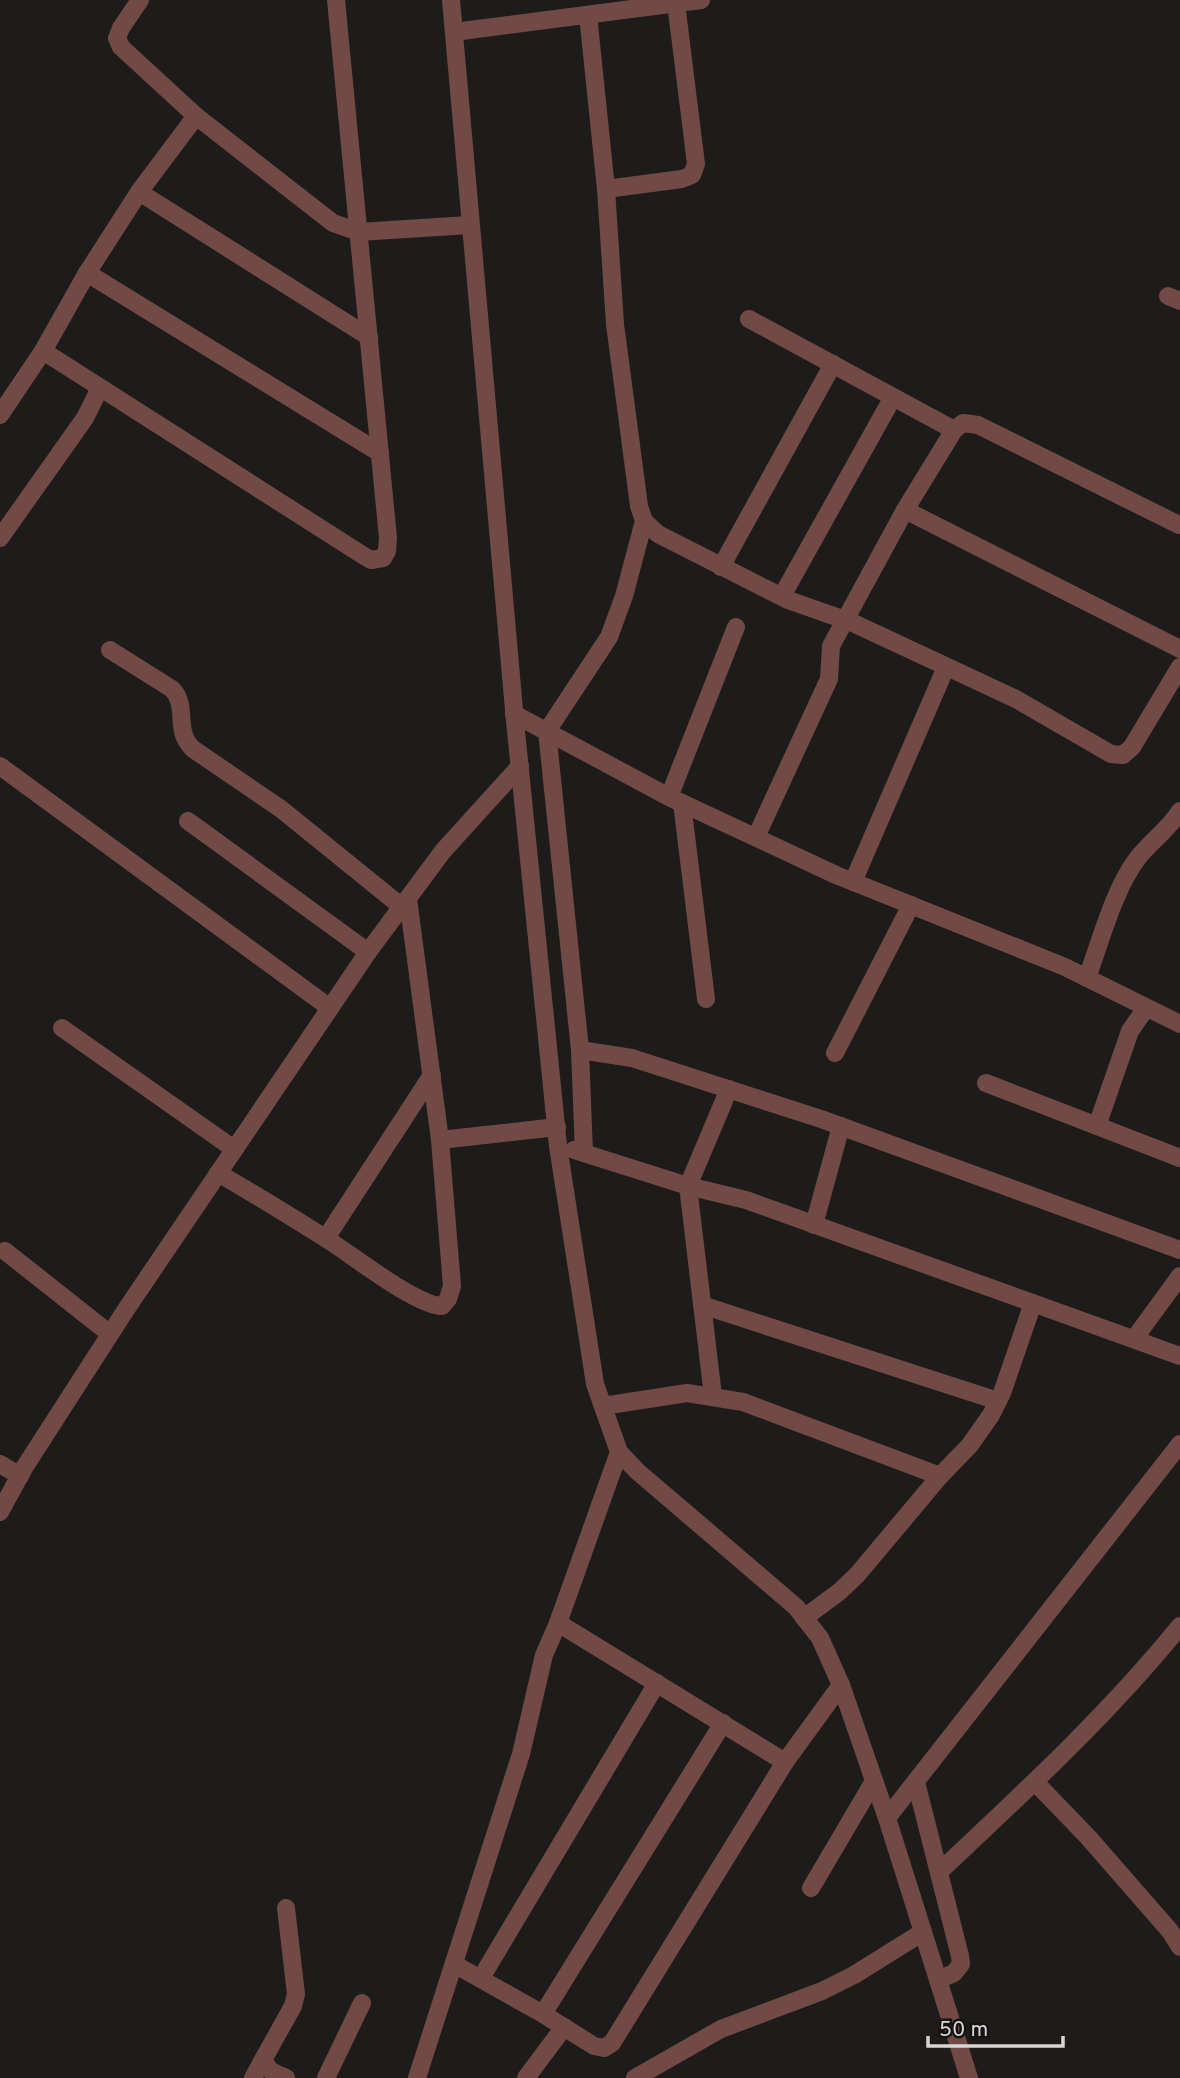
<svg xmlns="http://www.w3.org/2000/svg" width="1180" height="2078" viewBox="0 0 1180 2078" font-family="Overpass,sans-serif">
<rect width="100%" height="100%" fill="#1e1c1b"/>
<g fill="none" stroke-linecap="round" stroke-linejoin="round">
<!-- minor -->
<g stroke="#724a45" stroke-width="18">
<polyline points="140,0 121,28 117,38 121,47 196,116 333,223 359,232 469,225"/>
<polyline points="451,0 515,721 558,1146 595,1384 619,1452 637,1471 796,1607 820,1638 841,1685 887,1818 969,2078"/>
<polyline points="588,15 606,189 615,324 639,506 644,521 658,534 788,600 851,622 1016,699 1111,754 1123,755 1132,747 1180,667"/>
<polyline points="454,32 701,0"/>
<polyline points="606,189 682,179 692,175 696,164 676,3"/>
<polyline points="139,192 369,337"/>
<polyline points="87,273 380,453"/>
<polyline points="1168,296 1180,301"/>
<polyline points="749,319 954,430"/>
<polyline points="43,351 364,556 371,560 383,558 387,551 388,538 336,0"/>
<polyline points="0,415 43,351 87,273 139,192 196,116"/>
<polyline points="905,510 1180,649"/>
<polyline points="0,538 85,418 100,388"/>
<polyline points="721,567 833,364"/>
<polyline points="782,596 893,397"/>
<path d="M110,650L172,689C189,706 173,730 193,749L281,809L402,907"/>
<polyline points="514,714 669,797 836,875 1065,967 1180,1024"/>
<polyline points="0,766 330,1008"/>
<polyline points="669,797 736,627"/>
<polyline points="682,803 706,999"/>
<polyline points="188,821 368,952"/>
<polyline points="756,837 829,679 831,646 905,510 954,430 963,423 978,425 1179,525"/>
<polyline points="853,882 946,667"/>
<path d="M1087,978C1100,943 1114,889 1137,859C1150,842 1168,830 1180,811"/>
<polyline points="62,1028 234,1149"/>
<polyline points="580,1050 632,1058 821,1119 1180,1250"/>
<polyline points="835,1053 911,905"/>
<polyline points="986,1083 1180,1158"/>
<polyline points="1097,1126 1130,1031 1146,1008"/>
<polyline points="440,1140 557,1127"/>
<polyline points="574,1150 688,1186 746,1200 1180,1356"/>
<polyline points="584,1153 580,1050 547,731 609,637 624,596 644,521"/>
<path d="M218,1173C254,1194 290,1216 325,1238C351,1254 416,1306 442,1306L448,1299L452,1286L440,1140L408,899"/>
<polyline points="814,1225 841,1126"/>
<polyline points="326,1238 432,1075"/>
<polyline points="5,1251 110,1334"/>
<polyline points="702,1305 998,1401"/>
<polyline points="1134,1339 1180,1276"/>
<polyline points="713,1396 688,1186 729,1089"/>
<polyline points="603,1406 687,1393 743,1402 940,1476"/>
<polyline points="0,1464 20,1476"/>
<polyline points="0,1512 24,1468 127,1308 368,952 443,851 520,766"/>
<polyline points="804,1618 839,1592 857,1575 940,1476 970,1445 991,1415 1002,1393 1033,1303"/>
<polyline points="558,1623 785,1762"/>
<polyline points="916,1782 960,1956 961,1964 954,1973 938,1980"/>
<polyline points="1035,1782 1088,1837 1170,1931 1180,1947"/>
<polyline points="887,1818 1180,1444"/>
<path d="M939,1872C1022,1794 1108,1715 1180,1626"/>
<polyline points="811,1888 874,1781"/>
<polyline points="454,1964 543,2014 594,2046 604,2048 612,2043 785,1762 841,1685"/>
<polyline points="481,1978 657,1683"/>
<polyline points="543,2014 723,1723"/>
<polyline points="253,2078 264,2058"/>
<path d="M286,2078C275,2073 266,2071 264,2058L293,2006L296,1994L286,1908"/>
<polyline points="326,2078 362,2003"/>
<polyline points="417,2078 521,1754 544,1655 558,1623 619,1452"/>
<polyline points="526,2078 564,2027"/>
<polyline points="635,2078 721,2029 822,1991 854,1975 923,1932"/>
</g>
</g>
<!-- scale -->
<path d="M928 2036v10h135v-10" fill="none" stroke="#d7d6d5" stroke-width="3.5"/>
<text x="939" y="2036" font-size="21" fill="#d7d6d5" stroke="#151312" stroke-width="5" paint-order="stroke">50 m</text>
</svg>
